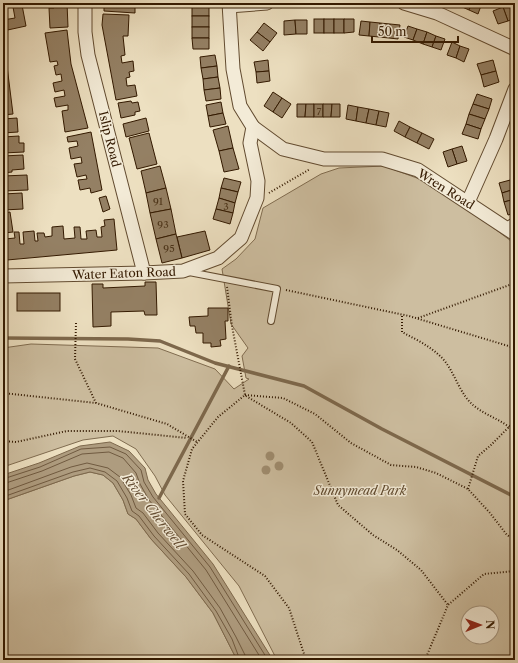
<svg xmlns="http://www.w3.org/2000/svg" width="518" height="663" viewBox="0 0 518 663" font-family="'Libre Caslon Text',serif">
<rect width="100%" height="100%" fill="#ede0c1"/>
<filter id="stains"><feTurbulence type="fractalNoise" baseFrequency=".005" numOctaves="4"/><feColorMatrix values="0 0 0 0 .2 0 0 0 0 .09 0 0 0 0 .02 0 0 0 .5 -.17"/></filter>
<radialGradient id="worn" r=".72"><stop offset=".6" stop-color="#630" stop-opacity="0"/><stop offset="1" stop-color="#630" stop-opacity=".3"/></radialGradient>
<!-- green -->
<g fill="#cdbea0" stroke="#806c50" fill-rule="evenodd">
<path d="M384,166L425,181L487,223L515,244V660H277L239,586L165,495L155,476L136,449L113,436L83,440L3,467V348L31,344L158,348L215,369L234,389L249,379L246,378L242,356L248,348L231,324L222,269L236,259L255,239L263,208L321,174L339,168ZM468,613H492V637H468Z"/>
<polygon points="90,472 103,475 113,483 123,500 128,514 136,519 151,539 186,577 213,613 237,660 3,660 3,501 74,476"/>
</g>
<!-- water -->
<polygon fill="#ae9c7f" stroke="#7d684c" points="110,442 129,451 145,468 148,480 156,494 213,564 273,660 237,660 213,613 186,577 151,539 136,519 128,514 123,500 113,483 103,475 90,472 74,476 3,501 3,475 39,463 80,446"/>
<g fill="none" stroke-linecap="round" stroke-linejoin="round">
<!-- shore -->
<g stroke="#705a40" stroke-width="1">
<polyline points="3,479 40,467 81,449 110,447 126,454 141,470 144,482 153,497 210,567 268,660"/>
<polyline points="3,484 42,471 82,454 109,452 123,458 136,473 140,484 149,500 206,570 262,660"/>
<polyline points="3,492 71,467 87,463 108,468 120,477 131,495 136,508 143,513 158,533 193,571 220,608 236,637 245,655 245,660"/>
<polyline points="3,497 73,472 90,468 105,472 117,481 127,498 132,511 139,516 154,536 189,574 216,611 232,639 240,660"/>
</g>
<!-- stream -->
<g stroke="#7d684c" stroke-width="3.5">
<polyline points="3,338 128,339 160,341 215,363 304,386 382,429 515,497"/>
<polyline points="159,498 229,366"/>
</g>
</g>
<!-- building -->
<g fill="#948064" stroke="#331900">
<polygon points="54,3 67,3 68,27 50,28 49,8 54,8"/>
<polygon points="104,3 135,4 135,13 104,11"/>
<rect x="192" y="3" width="17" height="3"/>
<polygon points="452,3 461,3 460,6"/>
<polygon points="461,3 472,3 469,10 460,6"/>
<polygon points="472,3 482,3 478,14 469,10"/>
<polygon points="513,3 515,7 515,18 508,21 503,7"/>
<polygon points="22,5 26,26 3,31 3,20 15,18 13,7"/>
<rect x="192" y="6" width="17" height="10"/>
<polygon points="503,7 508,21 498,24 493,11"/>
<polygon points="103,14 129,15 128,36 123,36 125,55 121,56 122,63 133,61 134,71 129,72 130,77 126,78 127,86 135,85 137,96 116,100 102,25"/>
<rect x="192" y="16" width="17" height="11"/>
<rect x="314" y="19" width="10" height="14"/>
<rect x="324" y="19" width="10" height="14"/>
<rect x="334" y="19" width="10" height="14"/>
<polygon points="344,19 354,19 354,32 344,33"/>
<polygon points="295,20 296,34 284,35 284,21"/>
<polygon points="295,20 307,20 307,34 296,34"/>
<polygon points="361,21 370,22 369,36 359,35"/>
<polygon points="370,22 380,23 379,37 369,36"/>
<polygon points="264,23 277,33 270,42 257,32"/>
<polygon points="380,23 390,24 389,38 379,37"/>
<polygon points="390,24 400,25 398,39 389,38"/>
<polygon points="408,26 417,29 413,40 404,37"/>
<rect x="192" y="27" width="17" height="11"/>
<polygon points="417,29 427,32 423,44 413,40"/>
<polygon points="67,30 71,64 88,128 65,132 62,111 68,110 68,105 56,107 54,98 65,96 64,90 55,92 53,83 62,81 61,74 56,75 54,66 58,65 57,61 50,62 45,33"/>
<polygon points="257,32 270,42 263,51 250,40"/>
<polygon points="427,32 436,36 432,47 423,44"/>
<polygon points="3,34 13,114 3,115"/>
<polygon points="436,36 445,39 441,50 432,47"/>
<polygon points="192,38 209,38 209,49 193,49"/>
<polygon points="452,42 460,46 456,58 447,55"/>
<polygon points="460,46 469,49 464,62 456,58"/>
<polygon points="215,55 217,66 201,68 200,57"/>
<polygon points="268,60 269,71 256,72 254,62"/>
<polygon points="493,60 496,71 481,75 477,64"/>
<polygon points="217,66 218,77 203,79 201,68"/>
<polygon points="269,71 270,81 257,83 256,72"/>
<polygon points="496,71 499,82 484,87 481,75"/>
<polygon points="218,77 220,88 204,90 203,79"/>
<polygon points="220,88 221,99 206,101 204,90"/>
<polygon points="273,92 282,98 273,112 264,106"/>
<polygon points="477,94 492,99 489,109 473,104"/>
<polygon points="282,98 291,104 282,118 273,112"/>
<polygon points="131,101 132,103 138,102 140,111 135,112 135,115 121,118 118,103"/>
<polygon points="221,102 223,113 208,116 206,105"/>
<polygon points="297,104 306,104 305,117 297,117"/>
<polygon points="306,104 314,104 314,117 305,117"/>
<rect x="314" y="104" width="9" height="13"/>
<polygon points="323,104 332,104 331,117 323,117"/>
<polygon points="332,104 340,104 340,117 331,117"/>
<polygon points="473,104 489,109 485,119 469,114"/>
<polygon points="348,105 358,107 356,121 346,119"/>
<polygon points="358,107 369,109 366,123 356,121"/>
<polygon points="369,109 379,111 376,125 366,123"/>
<polygon points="379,111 389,113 386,127 376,125"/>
<polygon points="223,113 226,124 210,127 208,116"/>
<polygon points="469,114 485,119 481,129 466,124"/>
<polygon points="17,118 18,132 3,133 3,119"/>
<polygon points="146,118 149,131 126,137 123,124"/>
<polygon points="399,121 410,127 405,137 394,131"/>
<polygon points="466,124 481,129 478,139 462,134"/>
<polygon points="228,126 233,148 219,151 213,130"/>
<polygon points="410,127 422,133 417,143 405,137"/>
<polygon points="91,132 102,190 91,193 90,188 80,190 78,180 87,179 86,175 77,177 74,164 82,163 81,157 71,159 69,148 78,146 77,141 68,142 67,137"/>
<polygon points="149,133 157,164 137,169 129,138"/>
<polygon points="422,133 434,139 429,149 417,143"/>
<polygon points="19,136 19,143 24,143 24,152 3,153 3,137"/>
<polygon points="462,146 467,161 457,164 452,149"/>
<polygon points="233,148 239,169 224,172 219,151"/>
<polygon points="452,149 457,164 448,167 443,152"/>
<polygon points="23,155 24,169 12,170 12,172 3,173 3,156"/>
<polygon points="514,155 515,156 515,167 511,165"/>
<polygon points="160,166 166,188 146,193 141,171"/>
<polygon points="27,175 28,190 3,191 3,176"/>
<polygon points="224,178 241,182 238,192 221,188"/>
<polygon points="514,179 515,189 502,193 499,183"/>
<polygon points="166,188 171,209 150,213 146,193"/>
<polygon points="221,188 238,192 235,203 219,198"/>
<polygon points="515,189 515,199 504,202 502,193"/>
<polygon points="22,193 23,209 3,210 3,194"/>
<polygon points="106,196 110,209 103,212 99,198"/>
<polygon points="219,198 235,203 233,213 216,209"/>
<polygon points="515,199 515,213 508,215 504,202"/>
<polygon points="171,209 176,234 156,239 150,213"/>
<polygon points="216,209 233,213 230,224 213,219"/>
<polygon points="10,212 13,232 4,233 3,213"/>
<polygon points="114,219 117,250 7,260 5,239 15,238 14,232 19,232 20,244 24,244 23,232 34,231 35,241 38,241 37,233 44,233 45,237 52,236 52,227 63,226 64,239 75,238 74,227 80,227 81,239 87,239 86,231 96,230 97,237 102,237 101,227 105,226 104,220"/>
<polygon points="205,231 210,250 182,258 177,237"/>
<polygon points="176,234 182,258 162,263 156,239"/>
<polygon points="145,282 156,282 157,315 145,315 144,311 111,312 111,326 93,327 92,284 103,284 103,288 145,286"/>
<rect x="17" y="293" width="43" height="18"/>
<polygon points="208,308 228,308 228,321 225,321 226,339 220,340 221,346 211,347 211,343 203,343 203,333 196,333 195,326 190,326 189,317 208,316"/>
</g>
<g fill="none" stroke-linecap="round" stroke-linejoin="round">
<defs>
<g id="lane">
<polyline points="505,227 515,220"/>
<polyline points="189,272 277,289 271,321"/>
</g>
<g id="street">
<polyline points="85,3 85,32 88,55 144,273"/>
<polyline points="404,3 437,13 515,49"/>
<polyline points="229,6 267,3"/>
<polyline points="253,127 283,149 324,159 382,159 418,170 515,234"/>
<polyline points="468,202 496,139 515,89"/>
<polyline points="3,276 144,273 183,271 218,258 241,238 257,198 258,181 250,143 253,127 240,106 233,69 229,3"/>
</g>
</defs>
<!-- lane casing -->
<use href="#lane" stroke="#624b30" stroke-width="8"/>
<!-- street casing -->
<use href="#street" stroke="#624b30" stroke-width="15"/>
<!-- path -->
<g stroke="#331900" stroke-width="2" stroke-dasharray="1 2" stroke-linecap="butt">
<polyline points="269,193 310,169"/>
<polyline points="227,287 232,326 245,395 218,417 192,449 183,481 185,514 202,535 265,576 289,608 306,660"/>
<polyline points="286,290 409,316 515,348"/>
<path d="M402,316V332C415,339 430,346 441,357C454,369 458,392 473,405C486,416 503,420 515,432"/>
<polyline points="418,318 515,283"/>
<polyline points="76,323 75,359 96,403"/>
<polyline points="3,393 96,403 167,424 197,442"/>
<polyline points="245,395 283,398 315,414 351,443 391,465 416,467 436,473 468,489 490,513 507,535 515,540"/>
<polyline points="246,396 291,423 312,442 338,505 373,535 397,550 421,570 448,605"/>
<polyline points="3,441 16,442 67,431 118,431 187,438"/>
<polyline points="468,489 478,456 490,446 515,421"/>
<polyline points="425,660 448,605 484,574 515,571"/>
</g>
<!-- lane -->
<use href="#lane" stroke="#f3ebd7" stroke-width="6"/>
<!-- street -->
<use href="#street" stroke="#f3ebd7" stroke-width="13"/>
</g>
<!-- trees -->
<g fill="#a08e71">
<circle cx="270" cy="456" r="4.5"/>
<circle cx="279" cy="466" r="4.5"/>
<circle cx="266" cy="470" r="4.5"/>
</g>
<g text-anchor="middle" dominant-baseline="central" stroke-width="3" stroke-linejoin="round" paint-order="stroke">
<!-- number labels -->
<g font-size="10" fill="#4b3319">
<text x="319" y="111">7</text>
<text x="158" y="201">91</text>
<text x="226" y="206">3</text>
<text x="163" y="224">93</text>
<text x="169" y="248">95</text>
</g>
<!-- street labels -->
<g font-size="12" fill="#331900" stroke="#f3ebd7">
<text transform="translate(110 139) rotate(76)">Islip Road</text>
<text transform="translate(446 189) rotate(32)">Wren Road</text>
<text transform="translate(124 273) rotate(-2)">Water Eaton Road</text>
</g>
<!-- park labels -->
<g font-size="12" font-style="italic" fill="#614b30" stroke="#f3ebd7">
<text x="360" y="490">Sunnymead Park</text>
</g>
<!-- water labels -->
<g font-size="13" font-style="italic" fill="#644d33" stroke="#f3ebd7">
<text transform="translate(154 511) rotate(52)">River Cherwell</text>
</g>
</g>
<!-- margin -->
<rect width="518" height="663" fill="none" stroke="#ede0c1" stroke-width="16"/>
<rect x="4" y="4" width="510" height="655" fill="none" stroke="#331900" stroke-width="2"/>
<rect x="8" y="8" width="502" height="647" fill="none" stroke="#331900"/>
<!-- north arrow -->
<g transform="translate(480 625) rotate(89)"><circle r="19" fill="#f3ebd7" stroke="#a69781"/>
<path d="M0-3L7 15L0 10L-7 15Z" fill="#8f2418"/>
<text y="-6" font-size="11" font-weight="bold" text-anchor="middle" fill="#331900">N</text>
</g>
<!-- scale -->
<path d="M372 36v6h86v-6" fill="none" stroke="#331900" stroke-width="2"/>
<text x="378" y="36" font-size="12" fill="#331900" stroke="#f3ebd7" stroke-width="3" paint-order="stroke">50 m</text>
<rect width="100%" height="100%" filter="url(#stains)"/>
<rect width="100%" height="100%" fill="url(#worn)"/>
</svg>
